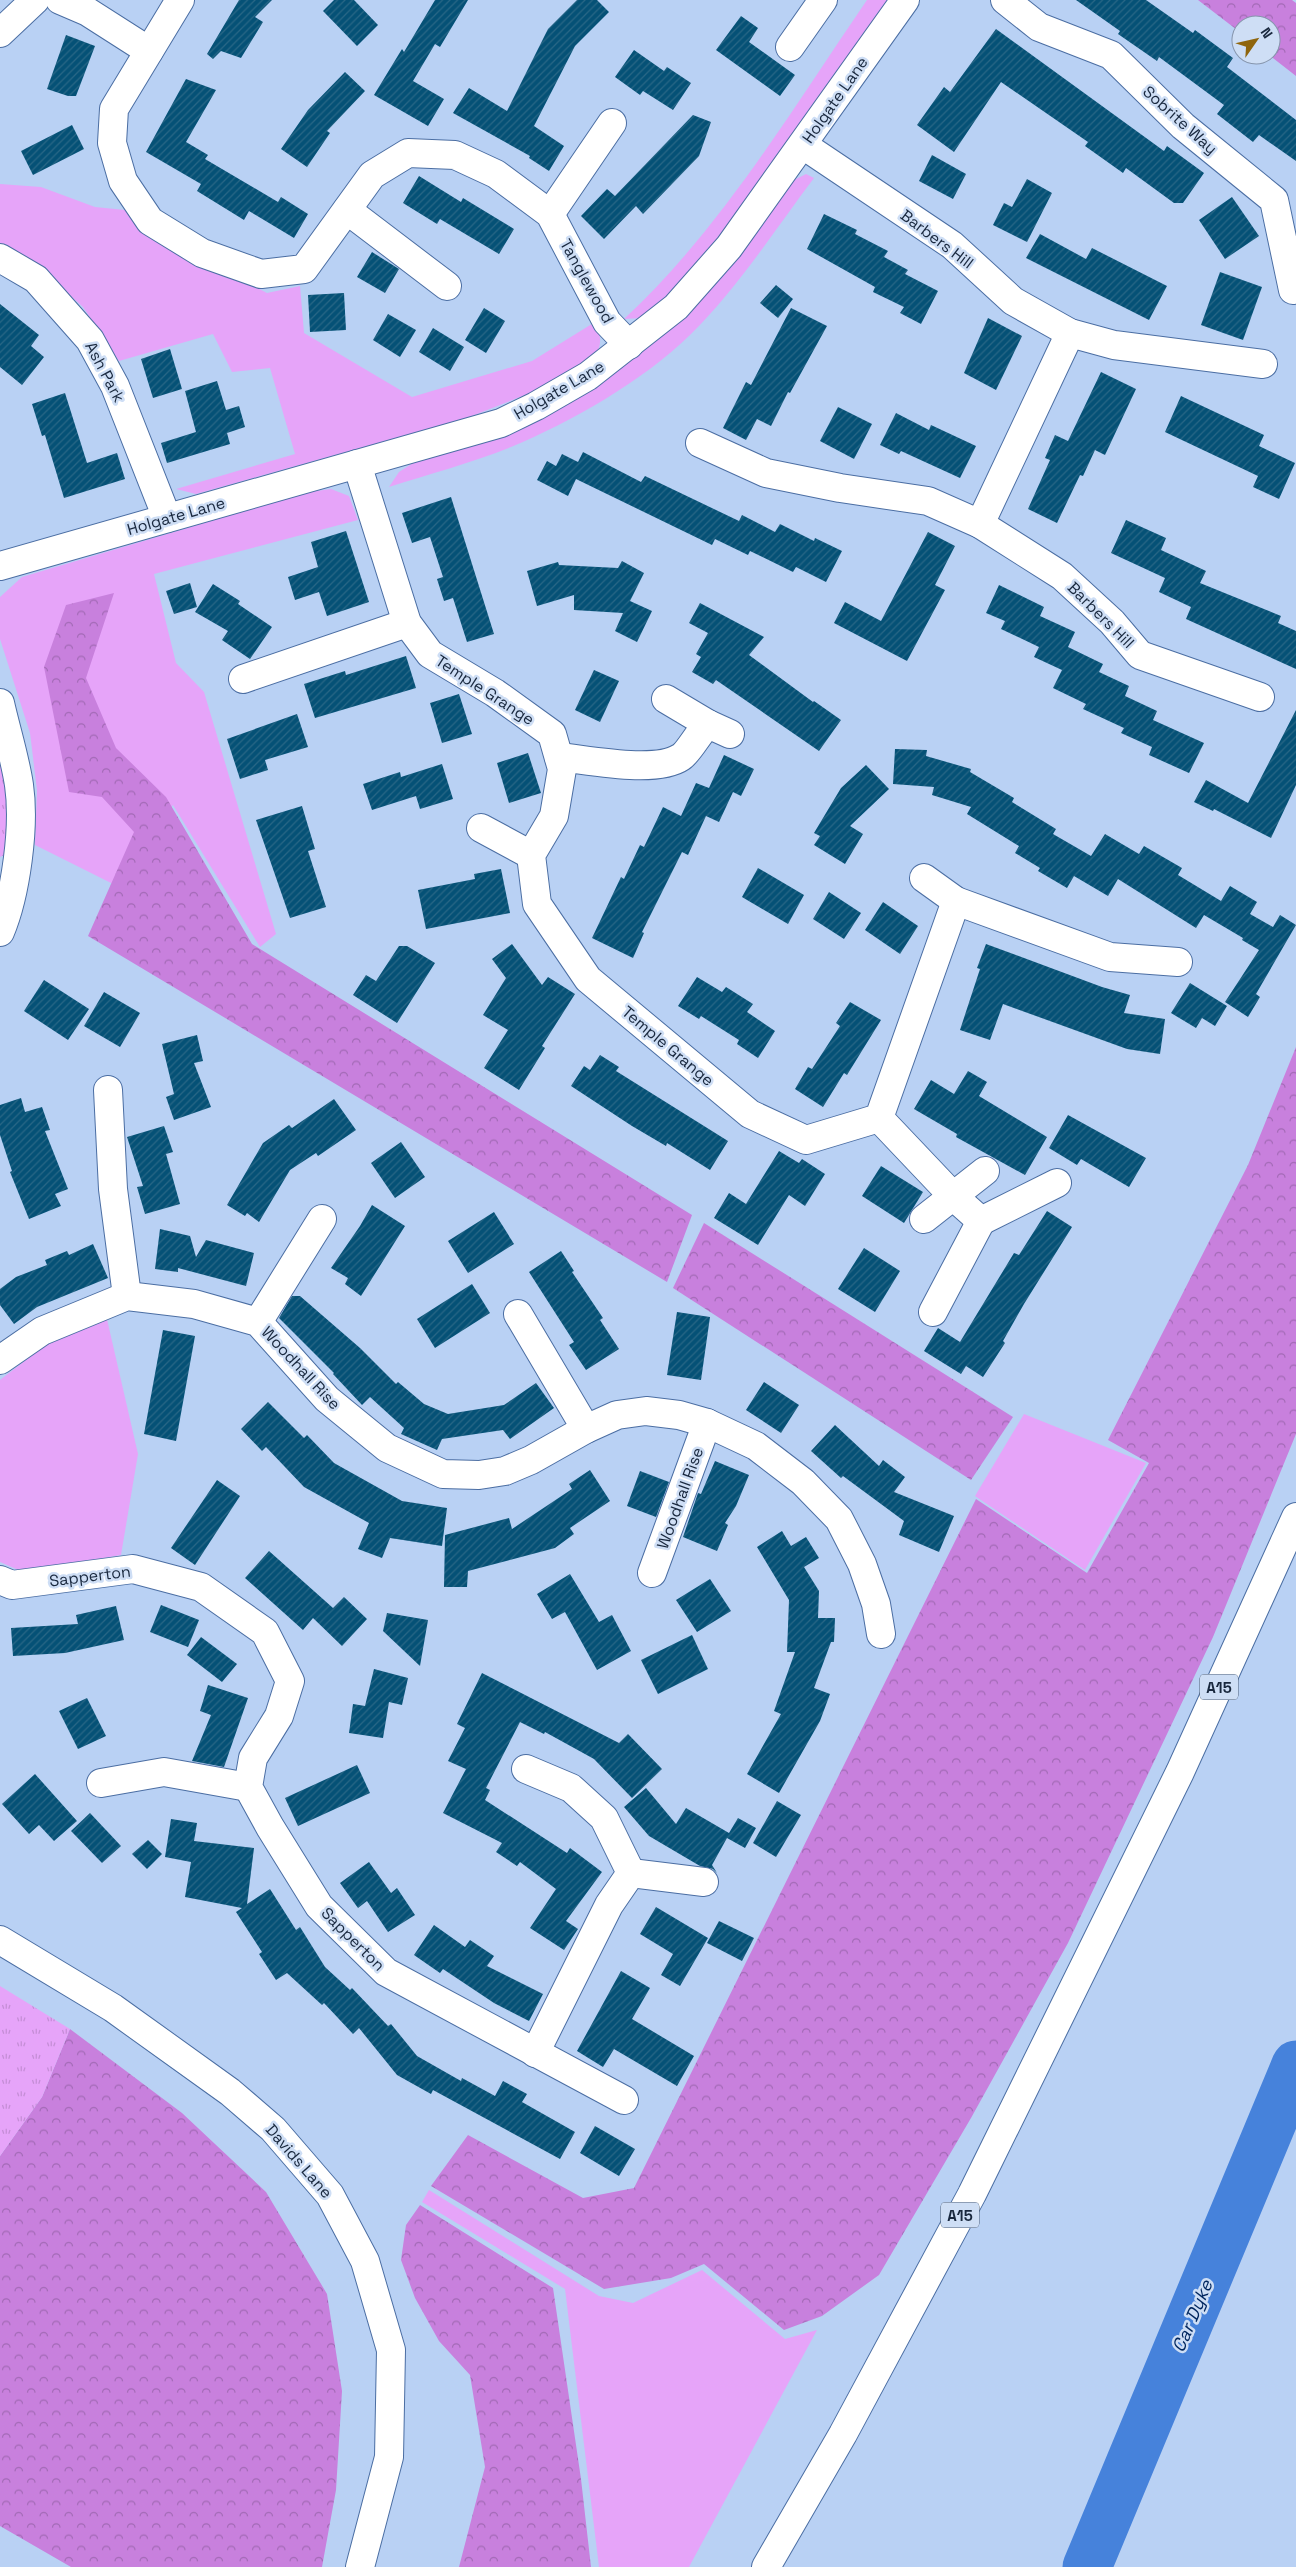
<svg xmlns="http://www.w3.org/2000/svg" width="1296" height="2567" viewBox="0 0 1296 2567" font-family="'Space Grotesk',sans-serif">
<defs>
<pattern id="forest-crowns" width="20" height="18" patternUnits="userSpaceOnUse" patternTransform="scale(1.25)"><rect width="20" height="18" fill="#c880dd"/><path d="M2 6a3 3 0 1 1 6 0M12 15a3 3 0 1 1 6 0" fill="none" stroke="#a269b5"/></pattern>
<pattern id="park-tufts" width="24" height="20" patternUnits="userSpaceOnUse" patternTransform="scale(1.25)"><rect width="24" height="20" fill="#e6a4f9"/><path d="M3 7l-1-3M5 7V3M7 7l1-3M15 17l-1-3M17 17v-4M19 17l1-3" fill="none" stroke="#c58dd6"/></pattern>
<pattern id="building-hatch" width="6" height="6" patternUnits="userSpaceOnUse" patternTransform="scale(1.25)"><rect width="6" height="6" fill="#055176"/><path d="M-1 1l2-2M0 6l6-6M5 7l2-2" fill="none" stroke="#296786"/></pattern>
</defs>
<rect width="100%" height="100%" fill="#b9d1f4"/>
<!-- green -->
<g fill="#e6a4f9">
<path d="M867,0H891L746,204L680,286L642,318L624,319C722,228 792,109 867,0Z"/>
<path d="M806,174L814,178C774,231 737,289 690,335C643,381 571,422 511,447C471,463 429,474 389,487L399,472L413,463L505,434L593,388L637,356L684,315L792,181Z"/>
<path d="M0,184L41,187L95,207L125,210L143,229L267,293L300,286L304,333L412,397L532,361L595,322C601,335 603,345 594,357L540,389L467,418L196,494L176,489L295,454L270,368L232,372L213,334L119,361L83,307L37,266L0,250Z"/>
<polygon points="331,489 349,496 358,520 154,574 176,663 204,692 276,934 260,947 173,805 113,884 35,845 37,790 30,733 0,639 0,597 22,577 309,492"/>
<polygon points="106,1315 138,1454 121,1555 23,1572 0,1562 0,1380 48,1343"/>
<polygon points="1024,1414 1146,1463 1085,1570 975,1496"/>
<polygon points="429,2190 599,2296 633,2303 702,2270 785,2339 817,2330 689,2567 599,2567 565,2289 422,2202"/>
</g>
<!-- forest -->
<g fill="url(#forest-crowns)">
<polygon points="1198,0 1292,0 1296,3 1296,76 1269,55 1271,55 1271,25 1241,25 1241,33"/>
<polygon points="114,593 86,678 116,748 166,797 252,944 692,1215 667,1282 88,936 134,832 102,797 69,792 44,667 66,605"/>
<polygon points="1296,1047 1296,1434 1213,1637 1068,1943 971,2118 879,2275 822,2316 784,2330 704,2264 671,2278 604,2289 431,2186 468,2135 583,2198 634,2188 976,1499 1087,1573 1149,1463 1108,1440 1248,1165"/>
<polygon points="704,1223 1013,1417 971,1480 673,1288"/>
<polygon points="70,2029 182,2113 266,2192 327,2294 342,2391 336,2490 322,2567 71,2567 0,2526 0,2156 42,2097"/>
<polygon points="420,2205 553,2288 581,2479 591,2567 459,2567 485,2467 470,2375 439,2341 415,2298 401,2260 406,2225"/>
</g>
<!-- park -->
<g fill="url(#park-tufts)">
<polygon points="0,755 8,794 11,852 0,857"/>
<polygon points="0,1986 70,2029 42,2097 0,2156"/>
</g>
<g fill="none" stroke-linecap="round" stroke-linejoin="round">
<!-- river -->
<polyline stroke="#4682db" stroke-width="49" points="1087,2567 1296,2065"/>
</g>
<!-- building -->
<g fill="url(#building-hatch)">
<polygon points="239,0 272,0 255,17 263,22 241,58 221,51 213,59 207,54"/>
<polygon points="334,0 354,0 378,25 357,46 323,11"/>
<polygon points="435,0 468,0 440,47 435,44 413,81 444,99 428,126 374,95 402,49 404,52"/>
<polygon points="577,0 597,0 609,12 575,46 534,126 564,146 549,171 529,158 530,156 453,113 469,88 507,111 548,29"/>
<polygon points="1076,0 1146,0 1193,33 1195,30 1233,58 1227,67 1296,120 1296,161 1259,135 1253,142 1217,114 1224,105 1159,57 1157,61 1118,34 1120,31"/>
<polygon points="741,16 758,28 749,42 795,75 780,96 716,50"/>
<polygon points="996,29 1164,151 1167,146 1204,173 1183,203 1174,203 1126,168 1123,173 1085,146 1088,142 1001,82 954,152 917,125 944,87 950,92"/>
<polygon points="66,35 95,46 76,96 68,96 47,89"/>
<polygon points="634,50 664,71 667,67 691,83 673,110 643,91 640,95 615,77"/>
<polygon points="345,72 365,91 327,131 330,133 307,167 281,149 308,110"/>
<polygon points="186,79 216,90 186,142 208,155 205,159 278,202 281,197 308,214 294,238 249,211 244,220 197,191 201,184 146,152"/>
<polygon points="693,115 711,122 699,156 643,214 636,206 604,239 581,216 607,189 615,196"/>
<polygon points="72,125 84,149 33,175 21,151"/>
<polygon points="932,155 966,174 953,199 919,181"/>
<polygon points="419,176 461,202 463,198 514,229 499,254 440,219 437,224 403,203"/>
<polygon points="1027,179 1052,193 1027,242 993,225 1004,203 1012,207"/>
<polygon points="1232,197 1259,236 1225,259 1199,220"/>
<polygon points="824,214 857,230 855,234 888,251 884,257 908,270 905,274 938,291 921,324 900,313 904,307 873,292 875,287 807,249"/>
<polygon points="1040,234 1086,259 1092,248 1167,286 1149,320 1026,258"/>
<polygon points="372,252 399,269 385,293 357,277"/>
<polygon points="1220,272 1262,287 1243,340 1201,325"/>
<polygon points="776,285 793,299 778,318 760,303"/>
<polygon points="344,293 346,330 310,332 308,295"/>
<polygon points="0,304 39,335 31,346 44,357 22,385 0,367"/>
<polygon points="484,308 505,321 486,353 465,340"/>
<polygon points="791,308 827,326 790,393 788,392 771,426 757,419 746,440 723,428 746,382 751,385"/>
<polygon points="388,314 416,330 400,357 373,340"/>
<polygon points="988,318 1022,336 996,390 964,373"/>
<polygon points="433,328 464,347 450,371 419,352"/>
<polygon points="170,349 182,389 153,398 141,359"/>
<polygon points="1101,372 1136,389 1105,455 1095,450 1083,476 1080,475 1057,523 1028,509 1050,460 1045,458 1055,435 1068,441"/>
<polygon points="217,381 226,410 239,406 245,427 227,433 230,444 167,463 161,443 196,432 185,391"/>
<polygon points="65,393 87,463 117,453 125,479 64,498 45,435 42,436 32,404"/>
<polygon points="1181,396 1264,435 1259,446 1295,463 1279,499 1253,487 1258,476 1165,432"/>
<polygon points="838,407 872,424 854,459 820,441"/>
<polygon points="896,413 929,430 931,425 976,446 960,478 901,451 899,454 880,445"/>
<polygon points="583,452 641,482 645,476 739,521 742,515 775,532 780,524 814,541 815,538 842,551 826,582 796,567 793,572 750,551 748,555 715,539 712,545 576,479 568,496 537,480 547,461 556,466 562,454 578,462"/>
<polygon points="451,497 494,634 467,642 453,598 444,601 437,579 443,577 430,537 412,543 402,513"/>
<polygon points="1126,520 1166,538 1161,550 1206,571 1200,583 1281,616 1278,623 1296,631 1296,669 1186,619 1191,607 1159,592 1165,578 1111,553"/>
<polygon points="346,531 369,602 327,616 319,592 295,600 288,577 318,567 311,542"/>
<polygon points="928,532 955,546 935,585 945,590 907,661 834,623 845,602 881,621"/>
<polygon points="622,561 644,573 630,601 652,611 637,642 615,631 623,613 574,610 574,595 537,606 527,571 558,562 559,565 618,568"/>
<polygon points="190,583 197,607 174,614 166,591"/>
<polygon points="213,584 240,601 238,604 272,627 250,659 222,640 228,631 195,612"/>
<polygon points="999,585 1044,607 1040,616 1075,632 1068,647 1103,664 1099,672 1129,686 1125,696 1157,711 1153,720 1204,743 1189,773 1149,755 1152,747 1121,733 1124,728 1083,709 1086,704 1053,688 1062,670 1034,657 1039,647 1001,629 1005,621 986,613"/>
<polygon points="700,603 764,637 749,655 813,702 814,701 841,720 819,751 716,680 713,684 692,672 701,657 696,654 708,633 689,623"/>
<polygon points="406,656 416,688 315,718 304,684 345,671 346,675"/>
<polygon points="594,670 619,681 600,722 575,710"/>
<polygon points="459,694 472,734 442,743 430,703"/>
<polygon points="1296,710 1296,785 1271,838 1214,809 1213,811 1194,802 1206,780 1248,803"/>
<polygon points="297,714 308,747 265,760 268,770 240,779 227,739"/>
<polygon points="895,749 927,750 926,756 971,769 970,772 1014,798 1012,802 1056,829 1053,834 1091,856 1105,834 1139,854 1144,846 1182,868 1178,875 1221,901 1230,886 1257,902 1250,914 1273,927 1280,915 1296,925 1256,994 1260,997 1248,1017 1225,1002 1259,950 1242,940 1243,938 1204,915 1196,928 1118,879 1108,896 1074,876 1067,888 1038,871 1040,868 1015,853 1019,846 967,814 971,807 932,795 934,787 893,784"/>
<polygon points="528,753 541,793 509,803 497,763"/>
<polygon points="724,755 754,769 741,796 733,792 719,822 706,816 688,855 682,852 642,932 644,933 633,958 592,938 621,877 624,879 640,845 644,847 663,807 681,816 696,783 709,788"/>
<polygon points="442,764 453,799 420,809 416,796 372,810 363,784 400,772 401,777"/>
<polygon points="866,765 889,789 850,826 863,834 845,864 814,845 820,836 814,833 841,788"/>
<polygon points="302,806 315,849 308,851 326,907 290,918 256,820"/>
<polygon points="758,868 804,895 788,924 742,897"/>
<polygon points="501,869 510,913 426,929 418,890 475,879 474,874"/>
<polygon points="829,892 861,913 844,939 813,919"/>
<polygon points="883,902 918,926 900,954 865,930"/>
<polygon points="512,944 542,985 548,977 575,994 542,1046 545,1048 519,1090 484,1068 508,1030 483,1015 506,978 492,959"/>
<polygon points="986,944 1102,987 1130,995 1124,1013 1165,1019 1160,1054 1127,1049 1003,1004 990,1040 960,1030 980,969 977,968"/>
<polygon points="399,946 407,946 435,963 397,1023 353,995 366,975 376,981"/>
<polygon points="697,977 722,992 726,987 753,1004 747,1012 775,1031 758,1058 737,1044 739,1040 701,1016 699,1019 678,1006"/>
<polygon points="44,980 89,1009 68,1040 24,1011"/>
<polygon points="1190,983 1227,1006 1215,1026 1202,1018 1196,1028 1171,1013"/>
<polygon points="104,992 140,1013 120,1047 84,1026"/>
<polygon points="850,1002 881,1020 847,1075 844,1073 823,1107 795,1089 808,1067 812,1069 840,1026 836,1023"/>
<polygon points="197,1035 203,1061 194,1063 211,1107 174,1120 166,1097 174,1094 162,1044"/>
<polygon points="600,1055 619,1067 616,1071 728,1141 710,1170 667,1143 666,1146 632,1126 571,1086 584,1066 590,1070"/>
<polygon points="968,1071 987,1082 979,1096 1047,1137 1025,1175 956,1137 957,1134 914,1109 931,1080 954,1094"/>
<polygon points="21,1098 25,1112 42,1107 50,1130 45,1131 68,1189 55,1194 61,1206 29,1219 10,1172 12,1171 0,1135 0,1105"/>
<polygon points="334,1099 356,1130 318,1156 316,1153 290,1170 259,1222 247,1213 245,1216 227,1205 263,1143 289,1125 292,1128"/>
<polygon points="1068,1115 1146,1158 1129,1187 1081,1159 1077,1165 1049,1148"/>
<polygon points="164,1126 173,1152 166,1154 180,1204 145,1214 137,1187 143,1186 127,1137"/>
<polygon points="401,1142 425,1177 395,1198 371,1163"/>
<polygon points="779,1151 799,1163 802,1159 825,1174 805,1206 789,1195 758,1245 714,1218 729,1193 746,1204"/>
<polygon points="881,1166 923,1192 904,1223 862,1196"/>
<polygon points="372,1205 405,1226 361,1296 345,1284 348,1278 331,1268 360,1226"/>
<polygon points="1047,1211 1072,1227 1024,1304 1003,1341 1005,1343 983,1377 966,1366 961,1374 924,1351 938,1328 960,1342 1014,1253 1019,1255"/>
<polygon points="494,1212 514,1244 468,1273 448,1241"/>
<polygon points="160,1229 190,1236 196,1257 206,1240 254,1253 246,1286 178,1268 178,1272 155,1269"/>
<polygon points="93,1244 108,1278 37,1307 14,1324 0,1305 0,1289 16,1277 47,1265 45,1260 67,1251 69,1255"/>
<polygon points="864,1248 900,1271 875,1312 838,1289"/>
<polygon points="561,1251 574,1271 572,1272 603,1318 600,1320 619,1349 586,1370 569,1345 574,1342 529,1272"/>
<polygon points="472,1284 490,1313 435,1348 417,1319"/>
<polygon points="292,1296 300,1296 360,1348 396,1384 398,1382 424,1404 448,1414 504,1405 536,1383 554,1408 510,1439 503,1430 442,1439 437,1450 401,1434 404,1428 370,1397 362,1405 333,1374 334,1373 279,1318"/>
<polygon points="677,1312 710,1317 701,1380 667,1375"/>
<polygon points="163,1330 195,1336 176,1441 144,1434"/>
<polygon points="764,1382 799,1405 781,1433 746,1410"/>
<polygon points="268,1402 304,1438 307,1435 334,1463 402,1501 447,1508 442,1546 390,1538 382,1558 358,1549 369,1523 304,1487 266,1447 262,1451 241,1429"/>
<polygon points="835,1425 879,1466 883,1460 905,1477 894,1492 954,1516 939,1552 899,1535 904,1521 843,1476 841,1478 811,1451"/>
<polygon points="715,1461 749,1475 736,1506 725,1523 728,1525 717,1551 683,1537 698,1493 701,1494"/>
<polygon points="590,1470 610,1501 570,1528 574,1534 555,1548 468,1571 467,1587 444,1587 445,1535 509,1518 512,1529 572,1489 569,1484"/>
<polygon points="640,1471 669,1482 656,1517 627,1506"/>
<polygon points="217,1480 240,1496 195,1565 171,1548"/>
<polygon points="782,1531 791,1546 806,1537 819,1558 804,1567 819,1591 818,1618 835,1618 834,1642 831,1642 814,1688 830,1694 820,1721 779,1793 747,1774 781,1714 774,1711 795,1652 787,1652 789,1600 757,1547"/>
<polygon points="269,1551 333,1608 344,1597 367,1619 342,1646 313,1618 303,1630 245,1578"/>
<polygon points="570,1574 599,1622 612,1615 631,1651 597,1670 565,1612 552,1619 537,1594"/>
<polygon points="710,1579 731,1611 697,1632 676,1600"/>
<polygon points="161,1605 199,1620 188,1647 150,1632"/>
<polygon points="116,1606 124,1640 65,1653 13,1656 11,1628 78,1624 76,1615"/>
<polygon points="387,1613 428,1620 420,1666 383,1631"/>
<polygon points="692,1635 708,1669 658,1694 641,1660"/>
<polygon points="201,1637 237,1664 222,1682 187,1655"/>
<polygon points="374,1669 408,1678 402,1705 389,1702 383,1738 349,1733 353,1704 365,1706"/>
<polygon points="482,1673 619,1743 628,1734 662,1769 632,1798 594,1759 545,1732 544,1734 520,1722 486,1788 490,1790 485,1800 567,1853 570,1848 602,1872 566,1921 578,1929 564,1950 530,1928 556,1889 520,1862 517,1866 496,1852 502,1843 443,1813 466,1769 448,1761 465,1728 457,1724"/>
<polygon points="208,1685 248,1698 224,1767 192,1761 211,1715 200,1711"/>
<polygon points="87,1698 106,1736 78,1749 59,1711"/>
<polygon points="357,1765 370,1793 298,1826 285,1798"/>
<polygon points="35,1774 77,1821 54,1841 39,1825 29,1834 2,1804"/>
<polygon points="646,1788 676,1824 686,1808 729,1833 738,1818 756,1828 745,1848 727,1838 712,1865 717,1873 713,1869 700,1866 649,1836 624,1807"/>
<polygon points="777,1801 801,1815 776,1857 753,1843"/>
<polygon points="90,1813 121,1846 102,1863 71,1831"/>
<polygon points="171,1819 197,1823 194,1841 254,1848 247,1904 270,1889 296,1930 300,1927 325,1967 350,1990 352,1988 388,2026 391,2024 417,2056 461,2081 462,2078 495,2096 503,2081 527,2094 522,2102 575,2132 560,2159 433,2090 431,2094 397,2075 359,2028 353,2034 324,2003 322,2005 287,1973 276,1980 259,1954 262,1952 236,1912 242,1908 185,1897 191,1862 165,1857"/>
<polygon points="148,1840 162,1854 147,1869 132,1854"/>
<polygon points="369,1862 391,1893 397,1888 415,1915 388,1932 367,1901 358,1908 340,1883"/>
<polygon points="656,1907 708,1938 680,1986 661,1975 673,1954 640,1934"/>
<polygon points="719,1921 754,1938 742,1961 707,1943"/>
<polygon points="434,1925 465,1947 470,1940 494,1956 487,1966 543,1994 529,2021 494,2003 443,1969 440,1973 414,1955"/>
<polygon points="621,1971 650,1988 632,2019 694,2056 677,2086 614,2049 603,2067 577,2051"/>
<polygon points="595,2126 635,2149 619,2176 580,2153"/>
</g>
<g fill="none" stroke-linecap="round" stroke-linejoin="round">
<defs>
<g id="street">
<polyline points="60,0 88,12 149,51"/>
<polyline points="180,0 114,109 112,143 123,181 150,221 202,253 261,274 304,269 372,175 408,153 455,155 496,174 550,214 607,322 629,345"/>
<polyline points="1005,0 1039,27 1111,55 1183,126 1274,200 1293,290"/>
<polyline points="0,33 35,0"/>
<polyline points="790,47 823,0"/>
<polyline points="803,145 952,245 1013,301 1070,333 1114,345 1263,364"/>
<polyline points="347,210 447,286"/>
<polyline points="550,214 612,123"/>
<polyline points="0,258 36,279 90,340 115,386 167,518"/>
<polyline points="700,443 766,473 840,488 928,501 980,524 1062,576 1112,622 1140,655 1260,697"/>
<polyline points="357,464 407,623 430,654 495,693 552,734 562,769 554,816 531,855 537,904 588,979 750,1114 806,1140 879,1118 956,901"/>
<polyline points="980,524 1070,333"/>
<polyline points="0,566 501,423 536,406 588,376 676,307 729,247 905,0"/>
<polyline points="243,679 407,623"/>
<polyline points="666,699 708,724 730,734"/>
<path d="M559,757C589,760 656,774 681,757C689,752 699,732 708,724"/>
<polyline points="481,828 531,855"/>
<polyline points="924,878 956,901 1110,957 1178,962"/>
<polyline points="108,1090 113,1189 127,1296"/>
<polyline points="879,1118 953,1196 981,1221 1057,1183"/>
<polyline points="924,1219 985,1171"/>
<polyline points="933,1312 981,1221"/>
<polyline points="518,1314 586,1429"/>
<polyline points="258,1322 322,1219"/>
<polyline points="0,1360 42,1331 127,1296 194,1304 258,1322 327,1399 387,1448 443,1474 479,1475 505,1471 531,1460 586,1429 617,1415 646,1411 679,1415 707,1423 756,1446 803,1482 839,1519 862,1564 876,1604 881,1634"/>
<polyline points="652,1573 707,1423"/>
<polyline points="0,1580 12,1585 133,1569 201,1587 265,1632 290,1681 279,1716 253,1758 248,1787 270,1827 319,1906 386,1972 624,2100"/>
<polyline points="526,1769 571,1788 604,1818 631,1873 609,1905 535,2053"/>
<polyline points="101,1783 164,1772 248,1787"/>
<polyline points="631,1873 704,1882"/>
</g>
<g id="secondary">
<path d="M0,703C6,730 15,758 19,785C25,826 16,894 0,932"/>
<polyline points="0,1940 113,2008 230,2092 273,2129 330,2195 365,2261 391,2350 389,2457 360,2567"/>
</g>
<polyline id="highway" points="766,2567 843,2434 972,2194 1180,1772 1296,1517"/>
</defs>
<!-- street casing -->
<use href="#street" stroke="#4b6ea3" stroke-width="30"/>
<!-- secondary casing -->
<use href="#secondary" stroke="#4b6ea3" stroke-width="30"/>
<!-- highway casing -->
<use href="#highway" stroke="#4b6ea3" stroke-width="30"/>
<!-- street -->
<use href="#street" stroke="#fff" stroke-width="28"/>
<!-- secondary -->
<use href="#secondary" stroke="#fff" stroke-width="28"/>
<!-- highway -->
<use href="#highway" stroke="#fff" stroke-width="28"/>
</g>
<g text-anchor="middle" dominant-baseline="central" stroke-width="5" stroke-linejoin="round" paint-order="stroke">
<!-- shield labels -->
<g fill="#cedef5" stroke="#4f5f75" stroke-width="1">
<rect x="1200" y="1674.5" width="38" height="25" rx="4"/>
<rect x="941" y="2202.5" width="38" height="25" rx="4"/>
</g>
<g font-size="15" font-weight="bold" fill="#19283e">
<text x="1219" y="1687">A15</text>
<text x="960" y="2215">A15</text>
</g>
<!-- street labels -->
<g font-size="16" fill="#19283e" stroke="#cedef5">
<text transform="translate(835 100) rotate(-55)">Holgate Lane</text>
<text transform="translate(1180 120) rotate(42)">Sobrite Way</text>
<text transform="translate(937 239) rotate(37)">Barbers Hill</text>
<text transform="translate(587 281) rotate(61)">Tanglewood</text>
<text transform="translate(105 372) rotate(62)">Ash Park</text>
<text transform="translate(559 390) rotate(-30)">Holgate Lane</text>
<text transform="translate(176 516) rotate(-16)">Holgate Lane</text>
<text transform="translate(1101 615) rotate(45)">Barbers Hill</text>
<text transform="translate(485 690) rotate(33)">Temple Grange</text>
<text transform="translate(668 1046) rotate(40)">Temple Grange</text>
<text transform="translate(301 1368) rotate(47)">Woodhall Rise</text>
<text transform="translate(680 1498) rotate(-70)">Woodhall Rise</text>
<text transform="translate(90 1576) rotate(-7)">Sapperton</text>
<text transform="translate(353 1939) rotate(45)">Sapperton</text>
<text transform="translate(299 2161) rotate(49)">Davids Lane</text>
</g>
<!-- water labels -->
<g font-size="18" font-style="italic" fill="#00265e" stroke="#cedef5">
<text transform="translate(1192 2316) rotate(-67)">Car Dyke</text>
</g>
</g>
<!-- north arrow -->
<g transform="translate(1256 40) rotate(56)"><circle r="24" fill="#cedef5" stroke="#8695ac"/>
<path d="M0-4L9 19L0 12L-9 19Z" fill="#8f650c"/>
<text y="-8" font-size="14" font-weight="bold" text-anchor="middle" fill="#19283e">N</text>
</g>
</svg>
